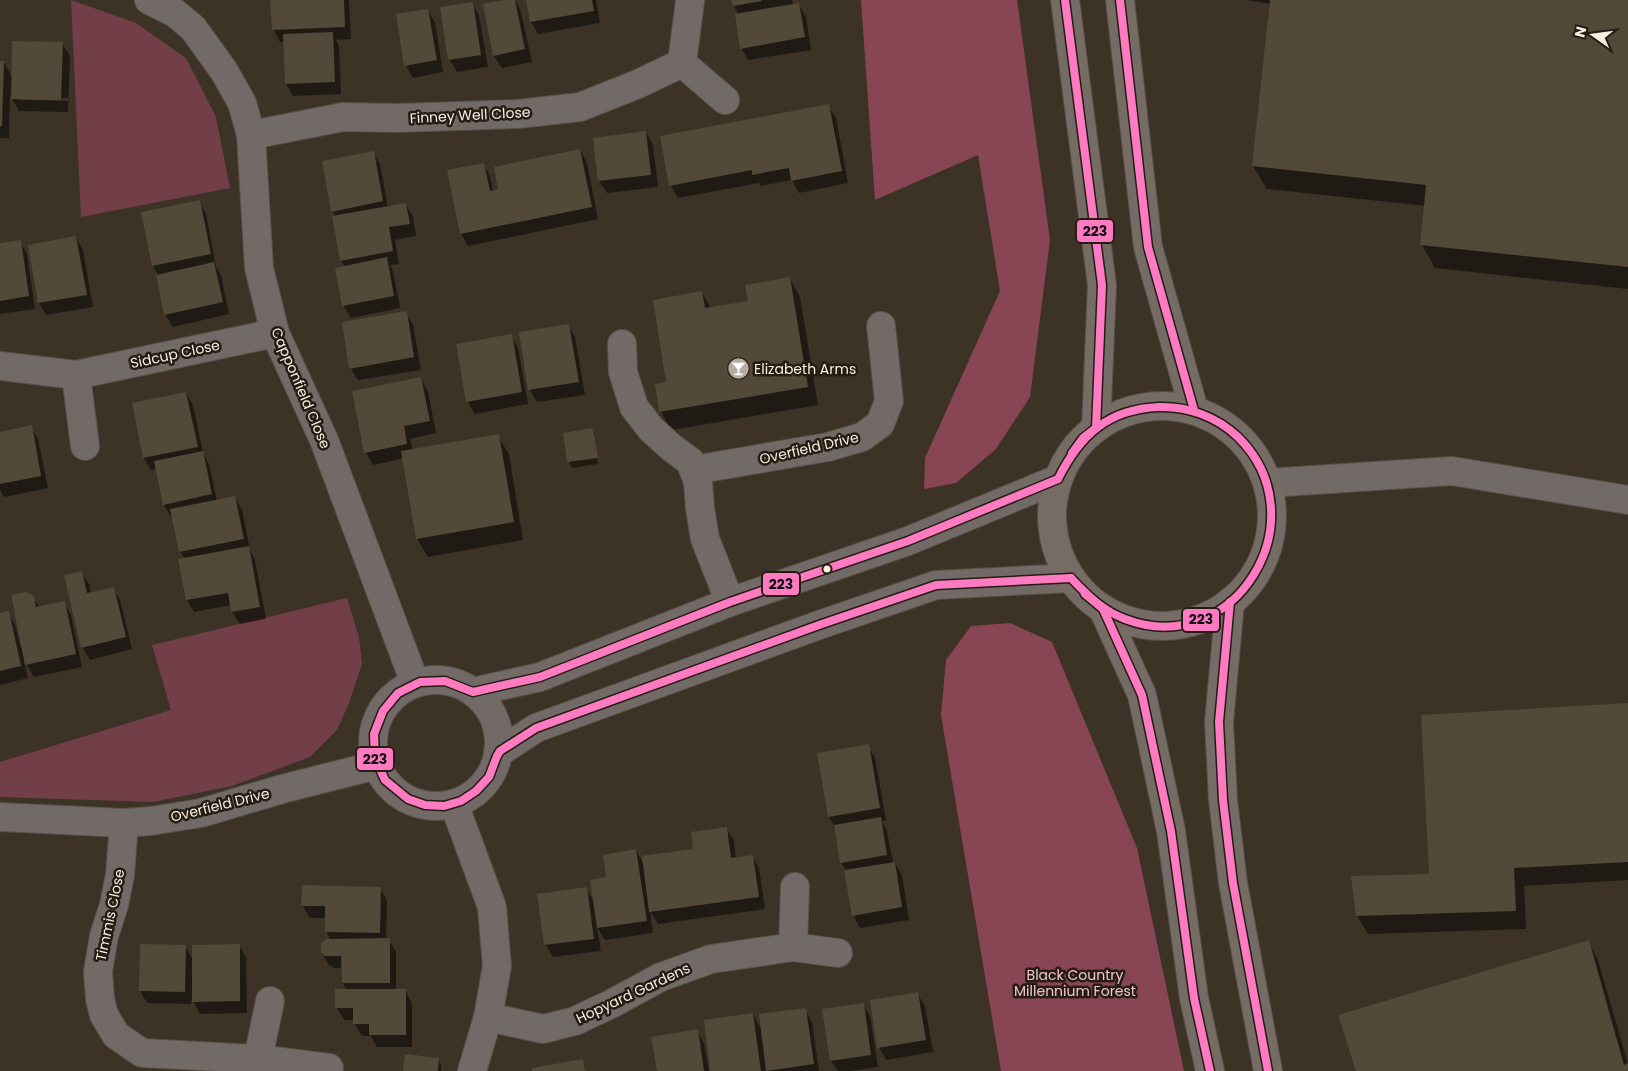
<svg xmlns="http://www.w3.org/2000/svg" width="1628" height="1071" viewBox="0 0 1628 1071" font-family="Poppins,sans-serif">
<rect width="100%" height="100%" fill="#3d3226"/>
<!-- green -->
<g fill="#723f49">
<polygon points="71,0 136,23 186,58 216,117 230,188 81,217"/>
<polygon points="347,598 359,637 362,664 349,703 337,730 310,757 232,786 153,802 0,797 0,762 171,710 152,645"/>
</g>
<!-- forest -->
<g fill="#884654">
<polygon points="861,0 1017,0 1050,240 1030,397 996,449 956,483 924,489 925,458 1000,291 978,155 875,200"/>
<polygon points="1010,623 1052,642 1137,848 1184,1071 1001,1071 941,715 946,660 971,626"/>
</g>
<!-- shadow -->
<g fill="#0007" fill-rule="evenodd">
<polygon points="272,0 349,0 351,39 336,40 339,46 341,94 293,96 286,84 284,42 280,42 273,29"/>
<polygon points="510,0 515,0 521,12 532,62 502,68 494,56"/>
<polygon points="527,0 596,0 600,23 538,34 531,22"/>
<polygon points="733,0 792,0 793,5 798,4 806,17 811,50 748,60 741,48 739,15 734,6"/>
<polygon points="1246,0 1628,0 1628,289 1435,268 1422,245 1426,206 1267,189 1253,166 1270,4"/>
<polygon points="472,3 479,15 488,67 457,72 450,60 441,8"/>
<polygon points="427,10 435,22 443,72 413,78 406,66"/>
<path d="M62,43L70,56L68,112L19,111L10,95L9,138H0V62H4L12,77ZM18,97L68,98V101L18,100Z"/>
<polygon points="828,106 836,118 848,183 799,193 792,180 761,186 759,183 678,198 671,186"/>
<polygon points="646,132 653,145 658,187 607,193 599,181"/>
<polygon points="580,150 587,163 598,219 468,246 461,234 483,164 490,176 493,191"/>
<polygon points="373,152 380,164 388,208 406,205 413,217 416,236 395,240 399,264 390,265 393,271 400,308 351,318 344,306 336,269 345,267 341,260 336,217 332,211"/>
<polygon points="199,202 206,214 216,267 221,275 229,314 173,327 165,314 158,275 153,266"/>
<polygon points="76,237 83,250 93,307 46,315 39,303"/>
<polygon points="20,242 27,254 35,309 0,314 0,245"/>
<polygon points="790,279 800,297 818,405 671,430 661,412 657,385 667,383 702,293 711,308 749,302"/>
<polygon points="406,313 413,325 421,370 358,380 350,368"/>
<polygon points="568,325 575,337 585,395 537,402 530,390"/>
<polygon points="511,336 518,348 528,404 475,414 467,401"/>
<polygon points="421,379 428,391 436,433 410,439 413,451 498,436 509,454 523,540 428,557 417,539 404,458 373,465 366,453"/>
<polygon points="186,393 193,405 203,453 209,464 217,501 235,498 242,510 250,550 255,560 266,619 240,624 232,612 231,605 194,612 187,600 180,560 185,559 180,551 173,516 171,517 164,505 157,469 151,470 144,458 134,404"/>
<polygon points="31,427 38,439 48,488 4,497 0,489 0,433"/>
<polygon points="593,430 595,434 593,434 598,464 572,468 569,462 564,434"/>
<polygon points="81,572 89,584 91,594 113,588 120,600 132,649 90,660 82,647"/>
<polygon points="33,597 39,607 64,602 71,615 82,667 34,677 24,660 28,678 0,685 0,615 8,613 15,625 21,648 23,647"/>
<polygon points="1628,704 1628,880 1524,886 1526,929 1368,934 1357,916 1430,875"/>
<polygon points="868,746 875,758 886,820 882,821 887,831 893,863 895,863 902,875 909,920 860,928 853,915 846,871 841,862 835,827 829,817"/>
<polygon points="726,828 734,841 736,859 752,856 759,868 765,909 658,924 650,911 653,933 605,940 597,927 601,951 553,957 546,945 538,895 586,888 594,902 607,879 636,850 644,865 694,850"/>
<polygon points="380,888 387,901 386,940 389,940 396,952 396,990 405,990 412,1003 412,1047 377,1047 371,1036 362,1036 354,1023 354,1020 344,1020 337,1008 347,990 343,983 343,968 334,968 329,965 322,953 331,940 326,931 326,918 310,918 302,905"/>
<polygon points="1588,941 1598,960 1628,1064 1628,1071 1357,1071"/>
<polygon points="239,945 246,958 247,1013 200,1014 192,999 191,1004 147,1003 140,991 185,946 193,960"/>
<polygon points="917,993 925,1006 933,1052 886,1060 879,1047"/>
<polygon points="863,1004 870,1016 878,1067 851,1071 838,1071 831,1061"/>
<polygon points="805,1009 812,1022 819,1071 768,1071 765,1066 766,1071 712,1071 753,1014 762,1031"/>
<polygon points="697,1031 704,1043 709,1071 658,1071"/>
<polygon points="438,1059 441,1065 441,1071 404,1071"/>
</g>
<!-- building -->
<g fill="#524938">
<polygon points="270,0 344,0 345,27 272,30"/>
<polygon points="504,0 515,0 525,49 493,56 483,4"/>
<polygon points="526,0 592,0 594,11 530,22"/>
<polygon points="731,0 761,0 762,1 733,6"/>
<polygon points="1270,0 1628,0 1628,267 1420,245 1426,185 1252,166"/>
<polygon points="473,2 481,55 448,60 440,7"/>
<polygon points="799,3 805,37 740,49 735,14"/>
<polygon points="428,9 437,60 404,66 396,14"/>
<polygon points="333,32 335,82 285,84 283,34"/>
<polygon points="12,41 63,42 61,100 11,99"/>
<polygon points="0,61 4,61 2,126 0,126"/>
<polygon points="829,104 842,171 791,181 789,168 752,175 752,170 669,186 660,136"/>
<polygon points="646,131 651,175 598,181 593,138"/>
<polygon points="580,149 592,207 460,234 447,170 484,163 490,191 498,189 494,167"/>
<polygon points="374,151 383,201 331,212 322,161"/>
<polygon points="200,200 211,254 152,266 141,212"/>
<polygon points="406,203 410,224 389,227 393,251 340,261 332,216"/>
<polygon points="76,236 87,295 38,303 28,245"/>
<polygon points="21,240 29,296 0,301 0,243"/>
<polygon points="387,257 394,296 342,306 335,268"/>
<polygon points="214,262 223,302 164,315 156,275"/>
<polygon points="790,277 808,387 659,412 655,384 666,382 653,300 702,291 705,308 748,301 745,285"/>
<polygon points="407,311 414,357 349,369 342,322"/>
<polygon points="569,324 579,382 528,390 519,332"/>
<polygon points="512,334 522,392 466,402 456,344"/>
<polygon points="421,377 430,421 404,426 407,444 364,453 352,391"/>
<polygon points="186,392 198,447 143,458 132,403"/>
<polygon points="32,425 41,476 0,484 0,432"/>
<polygon points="593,428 598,458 567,462 563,433"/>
<polygon points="499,434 514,522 416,539 401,451"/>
<polygon points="203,451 212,494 163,505 154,461"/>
<polygon points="235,496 244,539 179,552 170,509"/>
<polygon points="249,546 260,607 231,612 228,593 186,600 178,559"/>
<polygon points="82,571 87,593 114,587 126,637 81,648 64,575"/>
<polygon points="26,592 34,596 36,607 65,601 76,654 25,665 11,595"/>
<polygon points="9,611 21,666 0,671 0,613"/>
<polygon points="1628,703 1628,862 1514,868 1516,911 1356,916 1351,876 1429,874 1421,715"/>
<polygon points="869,744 880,808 828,817 817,753"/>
<polygon points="881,817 887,855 840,863 834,825"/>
<polygon points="727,827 731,858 753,855 759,897 649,912 642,856 693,849 691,832"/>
<polygon points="636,849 647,921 597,928 590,880 606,877 603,855"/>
<polygon points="895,862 902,907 852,916 844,870"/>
<polygon points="302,885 381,887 380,933 325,932 325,906 301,906"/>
<polygon points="587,887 594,939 544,945 537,894"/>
<polygon points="390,938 390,983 342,983 341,956 325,956 321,953 321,943 326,939"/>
<polygon points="1589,940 1624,1065 1628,1063 1628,1071 1356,1071 1338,1015"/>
<polygon points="140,944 186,945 185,992 139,991"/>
<polygon points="240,944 240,1001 192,1002 192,945"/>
<polygon points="335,989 406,989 406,1035 369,1035 369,1024 353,1024 353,1008 335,1008"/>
<polygon points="918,992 926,1040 877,1048 870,1000"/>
<polygon points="864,1003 871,1055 830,1061 822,1009"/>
<polygon points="806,1008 814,1064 766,1071 759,1014"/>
<polygon points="753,1013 761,1071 710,1071 704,1020"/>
<polygon points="698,1029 704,1071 657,1071 651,1037"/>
<polygon points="405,1054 439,1058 438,1071 403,1071"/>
<polygon points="583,1059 585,1071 532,1071 532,1068"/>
</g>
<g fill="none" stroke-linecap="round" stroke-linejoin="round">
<defs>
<g id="minor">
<polyline points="149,0 175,13 193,28 224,71 242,103 251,135 259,268 275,333 324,440 415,683"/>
<polyline points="690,1 682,63 725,100"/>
<polyline points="251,135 343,117 398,118 518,114 580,107 638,84 682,63"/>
<polyline points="622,344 623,372 634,407 651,429 672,448 690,461 698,482 700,508 705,539 730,602"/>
<polyline points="0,366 76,375 275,333"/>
<polyline points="76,375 85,446"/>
<polyline points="694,470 828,447 862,437 880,424 889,401 881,326"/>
<polyline points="1268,483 1452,471 1628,500"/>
<circle cx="436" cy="743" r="63"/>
<polyline points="473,692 540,677 730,602 908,541 1058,479"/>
<polyline points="498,753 536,728 819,625 936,585 1071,578"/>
<polyline points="454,804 492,907 497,966 488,1017 472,1071"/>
<polyline points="0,817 124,823 151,821 201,813 282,789 377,765"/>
<polyline points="124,823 120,875 114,905 104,936 98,971 100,999 104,1015 116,1035 142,1053 258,1059 329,1068"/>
<polyline points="793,947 795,887"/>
<polyline points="488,1017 543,1029 575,1021 611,1004 661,977 711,959 793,947 838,953"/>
<polyline points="258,1059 270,1001"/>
</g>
<g id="trunk">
<polyline points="1065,0 1102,285 1096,428"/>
<polyline points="1120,0 1148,247 1194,410"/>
<circle cx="1162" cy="516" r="110"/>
<polyline points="1230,602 1219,722 1223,800 1233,883 1268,1071"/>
<polyline points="1103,609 1142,695 1171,831 1194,998 1210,1071"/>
</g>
</defs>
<!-- minor casing -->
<use href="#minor" stroke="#5a5046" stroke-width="30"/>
<!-- trunk casing -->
<use href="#trunk" stroke="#5a5046" stroke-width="30"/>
<!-- minor -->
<use href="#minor" stroke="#726a66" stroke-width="28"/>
<!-- trunk -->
<use href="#trunk" stroke="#766c66" stroke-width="28"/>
<defs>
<g id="bus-1">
<polyline points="1065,0 1102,285 1096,428 1083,438 1072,453"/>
<polyline points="1120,0 1148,247 1194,410"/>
<polyline points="1058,479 908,541 730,602 540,677 473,692 445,681 420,682 398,693 383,711 374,734 375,758 385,780 408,799 425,805 444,806 461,801 476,791 489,777 497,756 500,751 536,728 819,625 936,585 1071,578"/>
<path d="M1058,479C1080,435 1108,409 1159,407C1188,406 1217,417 1238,437C1321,519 1235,661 1125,619C1103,611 1086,594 1071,578"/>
<polyline points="1085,594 1103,609 1142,695 1171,831 1194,998 1210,1071"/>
<polyline points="1230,602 1219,722 1223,800 1233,883 1268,1071"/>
</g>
</defs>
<!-- bus-1 casing -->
<use href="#bus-1" stroke="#251c13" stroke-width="11"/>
<!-- bus-1 -->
<use href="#bus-1" stroke="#fe7ac1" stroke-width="8"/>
</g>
<!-- icons -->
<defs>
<symbol id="bar-disc" viewBox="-11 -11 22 22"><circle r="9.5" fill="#b8aca0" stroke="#251c13"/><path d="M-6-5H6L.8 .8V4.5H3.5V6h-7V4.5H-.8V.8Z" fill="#fff"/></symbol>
</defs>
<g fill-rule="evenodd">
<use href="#bar-disc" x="726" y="356" width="25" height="25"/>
</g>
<!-- markers -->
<circle fill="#faede1" stroke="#251c13" stroke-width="2" cx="827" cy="569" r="4.5"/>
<g text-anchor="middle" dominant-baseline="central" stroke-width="5" stroke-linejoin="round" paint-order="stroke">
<!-- street labels -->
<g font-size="14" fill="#faede1" stroke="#251c13">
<text transform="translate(470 115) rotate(-3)">Finney Well Close</text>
<text transform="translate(175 354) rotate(-12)">Sidcup Close</text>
<text transform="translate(301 388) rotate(67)">Capponfield Close</text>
<text transform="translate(809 448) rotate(-13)">Overfield Drive</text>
<text transform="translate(220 805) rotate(-14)">Overfield Drive</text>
<text transform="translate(110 915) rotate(-78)">Timmis Close</text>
<text transform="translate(633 993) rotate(-25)">Hopyard Gardens</text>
</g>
<!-- poi labels -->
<g font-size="14" fill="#faede1" stroke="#251c13" text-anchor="start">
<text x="754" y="369">Elizabeth Arms</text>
</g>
<!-- park labels -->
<g font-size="14" fill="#f2c5cd" stroke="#251c13">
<text x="1075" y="975">Black Country<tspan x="1075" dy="16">Millennium Forest</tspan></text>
</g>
</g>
<g stroke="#251c13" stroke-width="2">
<rect x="1076" y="219" width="38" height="24" rx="5" fill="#fe7ac1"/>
<rect x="762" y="572" width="38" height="24" rx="5" fill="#fe7ac1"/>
<rect x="1182" y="608" width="38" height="24" rx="5" fill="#fe7ac1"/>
<rect x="356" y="747" width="38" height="24" rx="5" fill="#fe7ac1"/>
</g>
<g font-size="14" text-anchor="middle" font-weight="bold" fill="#111">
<text x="1095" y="236">223</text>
<text x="781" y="589">223</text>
<text x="1201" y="624">223</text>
<text x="375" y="764">223</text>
</g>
<!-- north arrow -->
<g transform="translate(1593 35) rotate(284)" stroke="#251c13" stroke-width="4" paint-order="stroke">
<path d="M0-4L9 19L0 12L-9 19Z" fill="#faede1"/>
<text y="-8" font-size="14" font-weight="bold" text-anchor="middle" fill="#faede1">N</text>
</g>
</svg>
